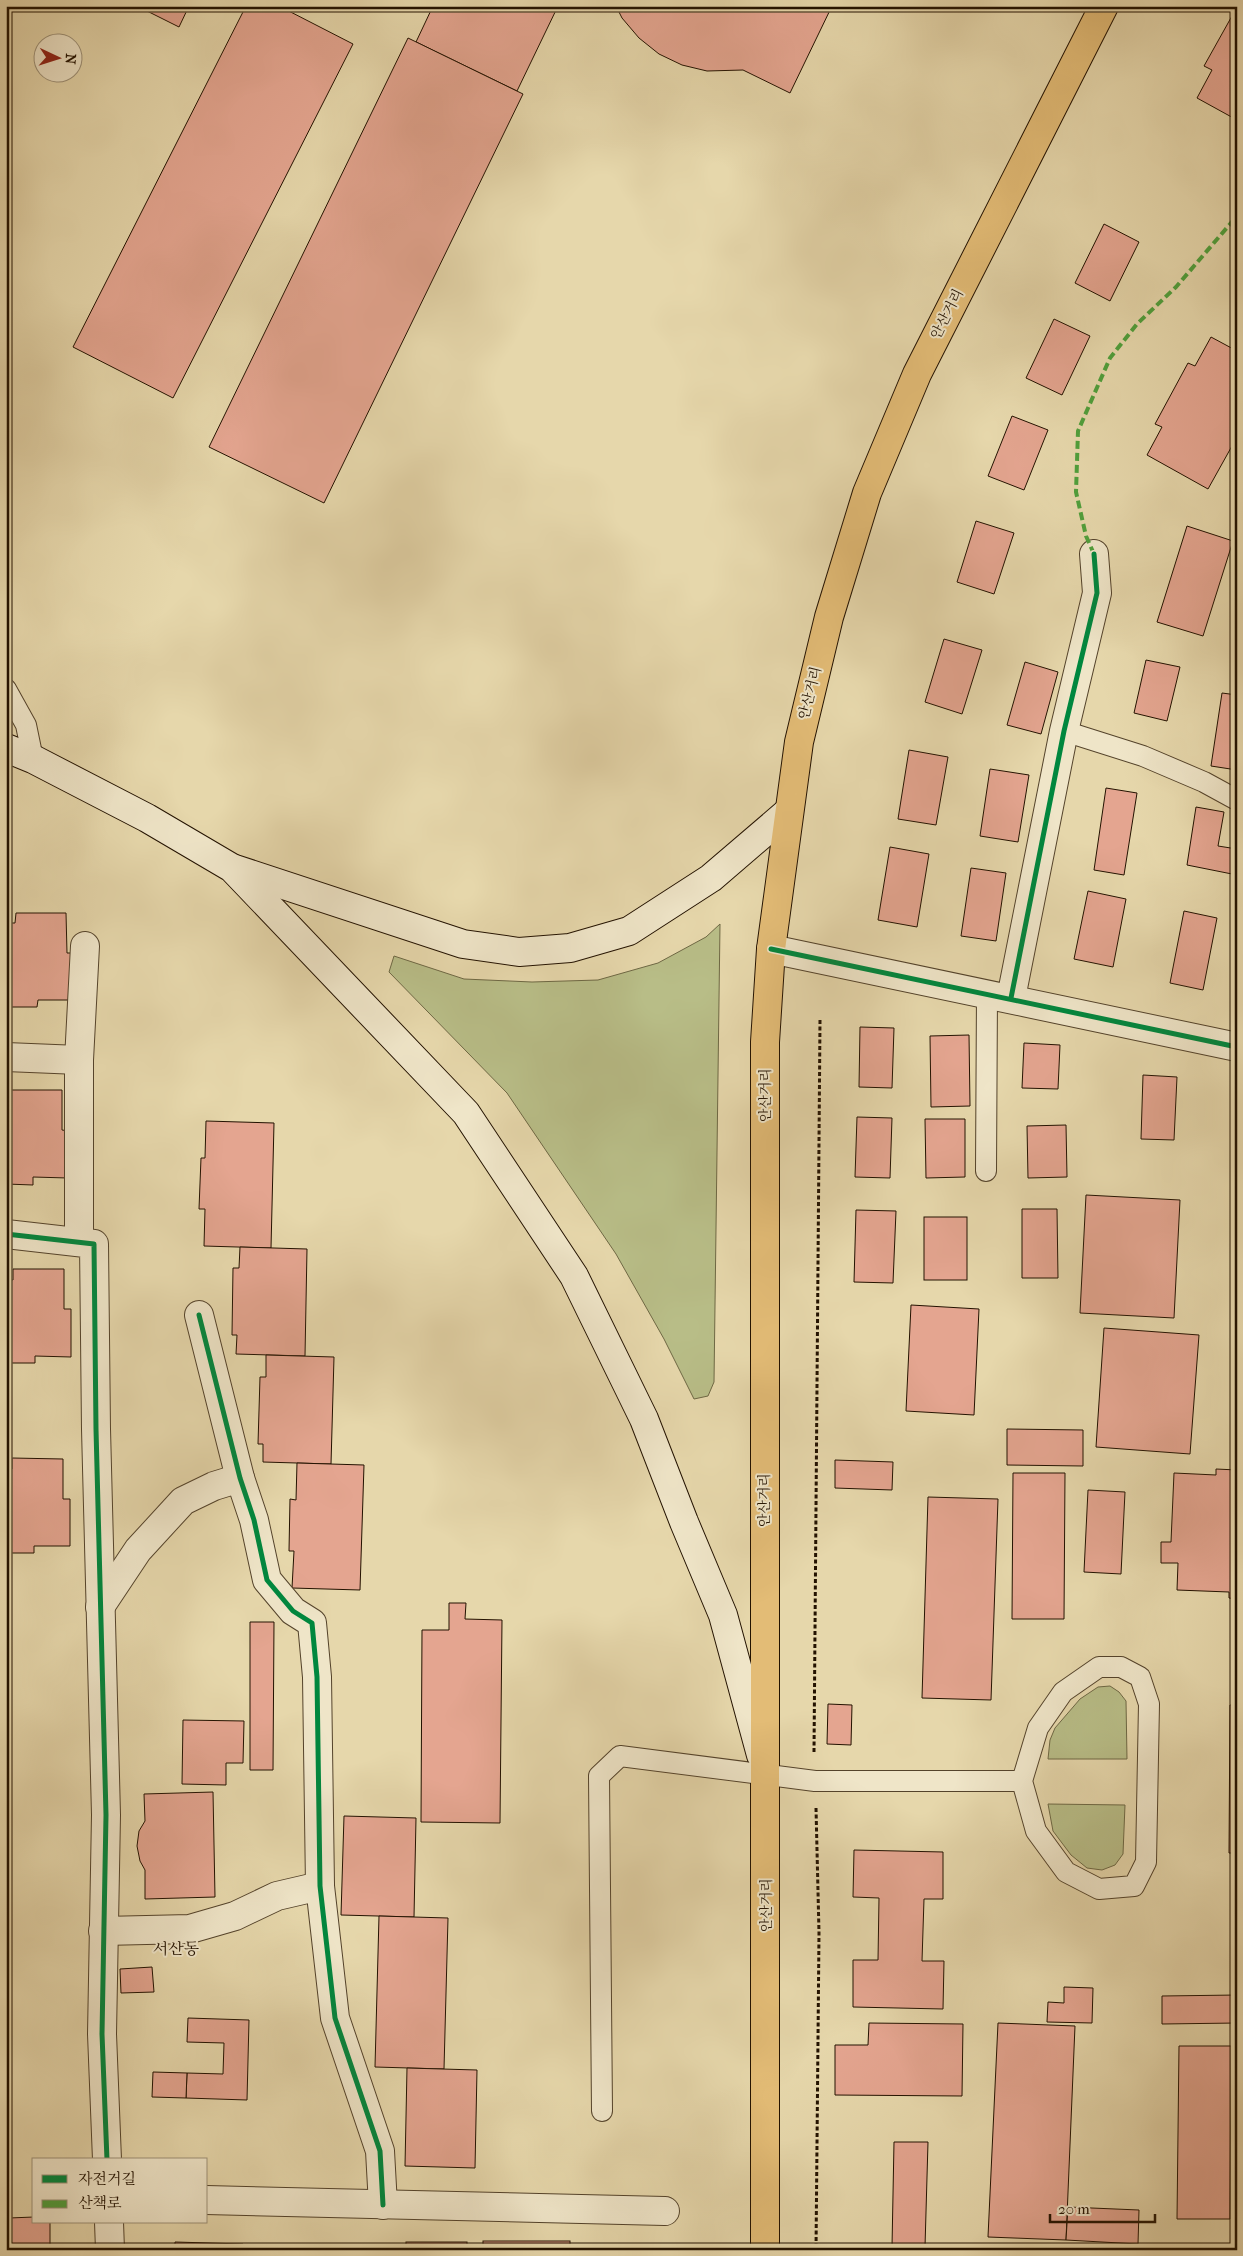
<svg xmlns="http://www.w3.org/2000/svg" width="1243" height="2256" viewBox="0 0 1243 2256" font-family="'IM FELL French Canon','Noto Serif KR',serif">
<rect width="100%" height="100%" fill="#e6d7ab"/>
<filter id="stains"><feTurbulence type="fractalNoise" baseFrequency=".004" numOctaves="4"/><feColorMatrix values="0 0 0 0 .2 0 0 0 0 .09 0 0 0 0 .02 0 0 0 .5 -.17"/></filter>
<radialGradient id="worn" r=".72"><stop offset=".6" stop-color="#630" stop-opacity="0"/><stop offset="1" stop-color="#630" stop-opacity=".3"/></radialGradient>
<!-- green -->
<g fill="#b8bd87" stroke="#6e6844">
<polygon points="720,924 714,1382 708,1396 694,1399 664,1339 616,1254 507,1093 389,972 394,956 464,979 532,982 598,980 658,963 706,937"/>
<polygon points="1110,1686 1119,1692 1126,1701 1127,1759 1048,1759 1050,1740 1055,1728 1080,1699 1098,1687"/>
<polygon points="1048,1804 1125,1805 1123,1854 1115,1865 1102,1870 1087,1868 1071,1855 1053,1831"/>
</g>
<!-- building -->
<g fill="#e4a590" stroke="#231200">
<polygon points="137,6 189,6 179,27"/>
<polygon points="246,6 279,6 353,44 173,398 73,347"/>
<polygon points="433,6 558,6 517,91 416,42"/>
<polygon points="613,6 832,6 790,93 743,70 707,71 682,65 659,54 639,38 622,18 617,8"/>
<polygon points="1237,7 1237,120 1197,98 1212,70 1204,66"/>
<polygon points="408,38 523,94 324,503 209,447"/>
<polygon points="1104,224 1139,242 1110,301 1075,283"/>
<polygon points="1054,319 1090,336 1062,395 1026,378"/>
<polygon points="1211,337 1237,351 1237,437 1208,489 1147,455 1162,427 1155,424 1188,363 1195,366"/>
<polygon points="1012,416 1048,430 1024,490 988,476"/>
<polygon points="976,521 1014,533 994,594 957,582"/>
<polygon points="1187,526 1233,541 1203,636 1157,622"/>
<polygon points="944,639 982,650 962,714 925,702"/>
<polygon points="1146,660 1180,667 1167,721 1134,713"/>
<polygon points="1025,662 1058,672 1041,734 1007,725"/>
<polygon points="1222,693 1237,695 1237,770 1211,766"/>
<polygon points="909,750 948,757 936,825 898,819"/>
<polygon points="990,769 1029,775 1018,842 980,836"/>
<polygon points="1106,788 1137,793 1124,875 1094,870"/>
<polygon points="1196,807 1224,812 1218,846 1237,849 1237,875 1187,865"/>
<polygon points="890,847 929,854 917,927 878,920"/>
<polygon points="971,868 1006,873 996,941 961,936"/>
<polygon points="1088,891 1126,899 1113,967 1074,959"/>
<polygon points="1184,911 1217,918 1203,990 1170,983"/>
<polygon points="16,913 66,913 67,953 73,953 73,1000 38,1000 37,1007 6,1007 6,923 15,923"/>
<polygon points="860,1027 894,1028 892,1088 859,1087"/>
<polygon points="969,1035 970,1106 931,1107 930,1036"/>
<polygon points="1024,1043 1060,1045 1058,1089 1022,1088"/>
<polygon points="1143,1075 1177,1077 1174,1140 1141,1139"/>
<polygon points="11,1090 62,1090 62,1130 69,1131 68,1178 33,1177 33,1185 6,1184 6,1101 11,1101"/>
<polygon points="857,1117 892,1118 890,1178 855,1177"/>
<polygon points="925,1119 965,1119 965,1177 926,1178"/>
<polygon points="206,1121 274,1123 271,1248 204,1246 205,1209 199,1209 201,1158 205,1158"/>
<polygon points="1066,1125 1067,1177 1028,1178 1027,1126"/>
<polygon points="1086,1195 1180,1200 1174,1318 1080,1313"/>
<polygon points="1022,1209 1057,1209 1058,1278 1022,1278"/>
<polygon points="856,1210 896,1211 893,1283 854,1282"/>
<rect x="924" y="1217" width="43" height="63"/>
<polygon points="240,1247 307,1249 305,1356 236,1354 237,1335 232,1335 233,1268 239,1268"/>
<polygon points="13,1269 64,1269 64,1309 71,1309 71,1357 35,1356 35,1363 6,1363 6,1279 13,1280"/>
<polygon points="911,1305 979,1309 974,1415 906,1411"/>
<polygon points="1104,1328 1199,1335 1190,1454 1096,1447"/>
<polygon points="266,1355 334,1357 331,1464 263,1462 263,1444 258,1444 260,1377 266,1377"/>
<polygon points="1007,1429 1083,1430 1083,1466 1007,1465"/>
<polygon points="12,1458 63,1459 63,1499 70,1499 70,1546 34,1546 34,1553 6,1553 6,1469 12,1469"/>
<polygon points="835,1460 893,1462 892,1490 835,1488"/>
<polygon points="297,1463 364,1465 360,1590 292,1588 294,1551 289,1551 290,1499 296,1500"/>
<polygon points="1216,1469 1237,1470 1237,1599 1229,1598 1229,1592 1177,1590 1178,1563 1161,1563 1161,1542 1171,1542 1174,1473 1216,1475"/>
<polygon points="1013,1473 1065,1473 1064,1619 1012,1619"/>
<polygon points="1088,1490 1125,1492 1121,1574 1084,1572"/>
<polygon points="928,1497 998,1499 991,1700 922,1698"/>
<polygon points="449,1603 466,1603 465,1619 502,1620 500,1823 421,1822 422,1630 449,1630"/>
<polygon points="250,1622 274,1622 273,1770 250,1770"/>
<polygon points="828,1704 852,1705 851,1745 827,1744"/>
<polygon points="1230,1705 1237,1705 1237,1853 1229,1853"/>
<polygon points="183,1720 244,1721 243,1763 226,1763 226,1785 182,1784"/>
<polygon points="213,1792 215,1897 145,1899 145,1870 140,1861 137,1846 139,1831 145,1821 144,1794"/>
<polygon points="344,1816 416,1818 414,1917 341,1915"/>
<polygon points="854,1850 943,1852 943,1899 924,1899 922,1961 944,1961 943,2009 853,2007 853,1960 878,1960 879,1898 853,1897"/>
<polygon points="379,1916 448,1918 444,2069 375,2067"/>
<polygon points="152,1967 154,1992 121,1993 120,1969"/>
<polygon points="1064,1987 1093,1988 1092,2023 1047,2022 1048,2002 1064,2003"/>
<polygon points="1237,1995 1237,2023 1162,2024 1162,1996"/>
<polygon points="188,2018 249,2020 247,2100 186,2098 187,2073 223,2074 224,2043 187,2042"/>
<polygon points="869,2023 963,2024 962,2096 835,2095 835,2045 868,2045"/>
<polygon points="998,2023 1075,2026 1066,2240 988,2237"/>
<polygon points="1179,2046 1231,2046 1230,2219 1177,2219"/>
<polygon points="407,2068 477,2070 475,2168 405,2166"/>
<polygon points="153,2072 187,2073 186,2098 152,2097"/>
<polygon points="894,2142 928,2142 925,2247 892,2247"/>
<polygon points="1068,2207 1139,2210 1138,2244 1066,2240"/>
<polygon points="34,2217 34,2222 50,2222 50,2250 6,2250 6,2238 9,2238 9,2218"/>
<rect x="483" y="2241" width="87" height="9"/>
<polygon points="175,2242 243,2244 243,2250 175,2250"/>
<rect x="406" y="2242" width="61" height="8"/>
</g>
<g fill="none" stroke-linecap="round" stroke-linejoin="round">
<defs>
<g id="lane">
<polyline points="6,689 26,725 33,759"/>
<polyline points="1064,731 1143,756 1204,782 1237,800"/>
<polyline points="986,1171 987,993"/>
<polyline points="602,2111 599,1776 620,1756 815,1781 1022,1781 1036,1831 1066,1872 1099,1889 1134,1886 1146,1862 1149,1704 1140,1677 1121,1667 1099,1667 1063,1692 1038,1728 1022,1781"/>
</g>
<g id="street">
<polyline points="771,949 1237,1047"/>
<polyline points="1011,998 1064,731 1097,593 1094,554"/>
<polyline points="6,1057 79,1060"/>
<polyline points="6,1234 94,1244 96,1429 106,1815 102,2034 107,2160"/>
<polyline points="79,1242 79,1060 85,946"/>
<polyline points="199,1315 240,1478 254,1520 267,1580 293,1611 312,1623 317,1677 320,1886 335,2018 380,2151 383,2205"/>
<polyline points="100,1607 138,1550 183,1501 214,1486 240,1478"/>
<polyline points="103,1931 190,1929 235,1916 277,1896 320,1886"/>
<polyline points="206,2200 665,2211"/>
<polyline points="109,2222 110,2250"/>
</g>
<g id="secondary">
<polyline points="6,748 33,759 147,818 232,868 466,1113 574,1276 644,1419 684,1522 723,1615 761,1755"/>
<polyline points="235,869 463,944 519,952 570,948 629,931 711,878 788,812"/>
</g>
<polyline id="primary" points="765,2250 765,1042 771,949 799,742 829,617 867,493 917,374 1104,6"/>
</defs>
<!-- lane casing -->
<use href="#lane" stroke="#54432b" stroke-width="22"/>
<!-- street casing -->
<use href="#street" stroke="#54432b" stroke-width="30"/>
<!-- secondary casing -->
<use href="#secondary" stroke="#231200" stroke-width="30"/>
<!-- primary casing -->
<use href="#primary" stroke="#231200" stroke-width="30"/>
<!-- path -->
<g stroke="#231200" stroke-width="3" stroke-dasharray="4 2.5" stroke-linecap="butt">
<polyline points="814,1752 820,1020"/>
<polyline points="816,1808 819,1933 816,2250"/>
</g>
<!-- lane -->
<use href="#lane" stroke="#efe5c8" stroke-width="20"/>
<!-- street -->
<use href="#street" stroke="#efe5c8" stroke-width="28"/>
<!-- secondary -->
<use href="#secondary" stroke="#efe5c8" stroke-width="28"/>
<!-- primary -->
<use href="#primary" stroke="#e3bc76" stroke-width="28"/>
<!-- quiet -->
<polyline stroke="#50a03c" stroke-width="4" stroke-dasharray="8 4" stroke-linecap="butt" points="1094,554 1086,536 1076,492 1078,431 1110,358 1137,324 1176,287 1237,216"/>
<defs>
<g id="cycleway">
<polyline points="771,949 1237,1047"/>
<polyline points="1011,998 1064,731 1097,593 1094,554"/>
<polyline points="6,1234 94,1244 96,1429 106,1815 102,2034 107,2160"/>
<polyline points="199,1315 240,1478 254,1520 267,1580 293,1611 312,1623 317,1677 320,1886 335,2018 380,2151 383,2205"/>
</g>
</defs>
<!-- cycleway casing -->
<use href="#cycleway" stroke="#efe5c8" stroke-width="8"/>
<!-- cycleway -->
<use href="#cycleway" stroke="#00873e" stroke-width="5"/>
</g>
<g text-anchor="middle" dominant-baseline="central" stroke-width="4" stroke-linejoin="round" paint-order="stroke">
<!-- street labels -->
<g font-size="14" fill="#231200" stroke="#efe5c8">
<text transform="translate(947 314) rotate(-63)">안산거리</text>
<text transform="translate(810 693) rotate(-76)">안산거리</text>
<text transform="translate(765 1095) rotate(-90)">안산거리</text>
<text transform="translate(764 1500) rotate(-90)">안산거리</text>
<text transform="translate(766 1905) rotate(-90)">안산거리</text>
</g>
<!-- quarter labels -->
<g font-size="16" fill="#231200" stroke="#efe5c8">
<text x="176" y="1948">서산동</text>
</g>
</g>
<!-- margin -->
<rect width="1243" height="2256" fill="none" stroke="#e6d7ab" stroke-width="25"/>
<rect x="8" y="8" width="1228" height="2241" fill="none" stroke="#231200" stroke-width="2.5"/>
<rect x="12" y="12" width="1218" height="2231" fill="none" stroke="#231200"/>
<!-- legend -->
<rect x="32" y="2158" width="175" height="65" fill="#efe5c8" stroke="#9d9178"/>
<rect x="42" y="2175" width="25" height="8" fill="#00873e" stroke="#9d9178"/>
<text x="78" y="2184" font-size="15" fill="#231200">자전거길</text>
<rect x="42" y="2200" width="25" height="8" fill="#50a03c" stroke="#9d9178"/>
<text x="78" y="2208" font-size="15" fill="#231200">산책로</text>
<!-- north arrow -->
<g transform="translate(58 58) rotate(94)"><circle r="24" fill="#efe5c8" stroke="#9d9178"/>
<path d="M0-4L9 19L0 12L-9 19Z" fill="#8f2418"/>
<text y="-8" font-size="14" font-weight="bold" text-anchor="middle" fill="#231200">N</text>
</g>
<!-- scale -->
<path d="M1050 2214v8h105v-8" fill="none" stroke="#231200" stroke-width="2.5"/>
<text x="1058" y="2214" font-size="15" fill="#231200" stroke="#efe5c8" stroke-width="4" paint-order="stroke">20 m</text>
<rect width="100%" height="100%" filter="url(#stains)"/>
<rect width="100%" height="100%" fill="url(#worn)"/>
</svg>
